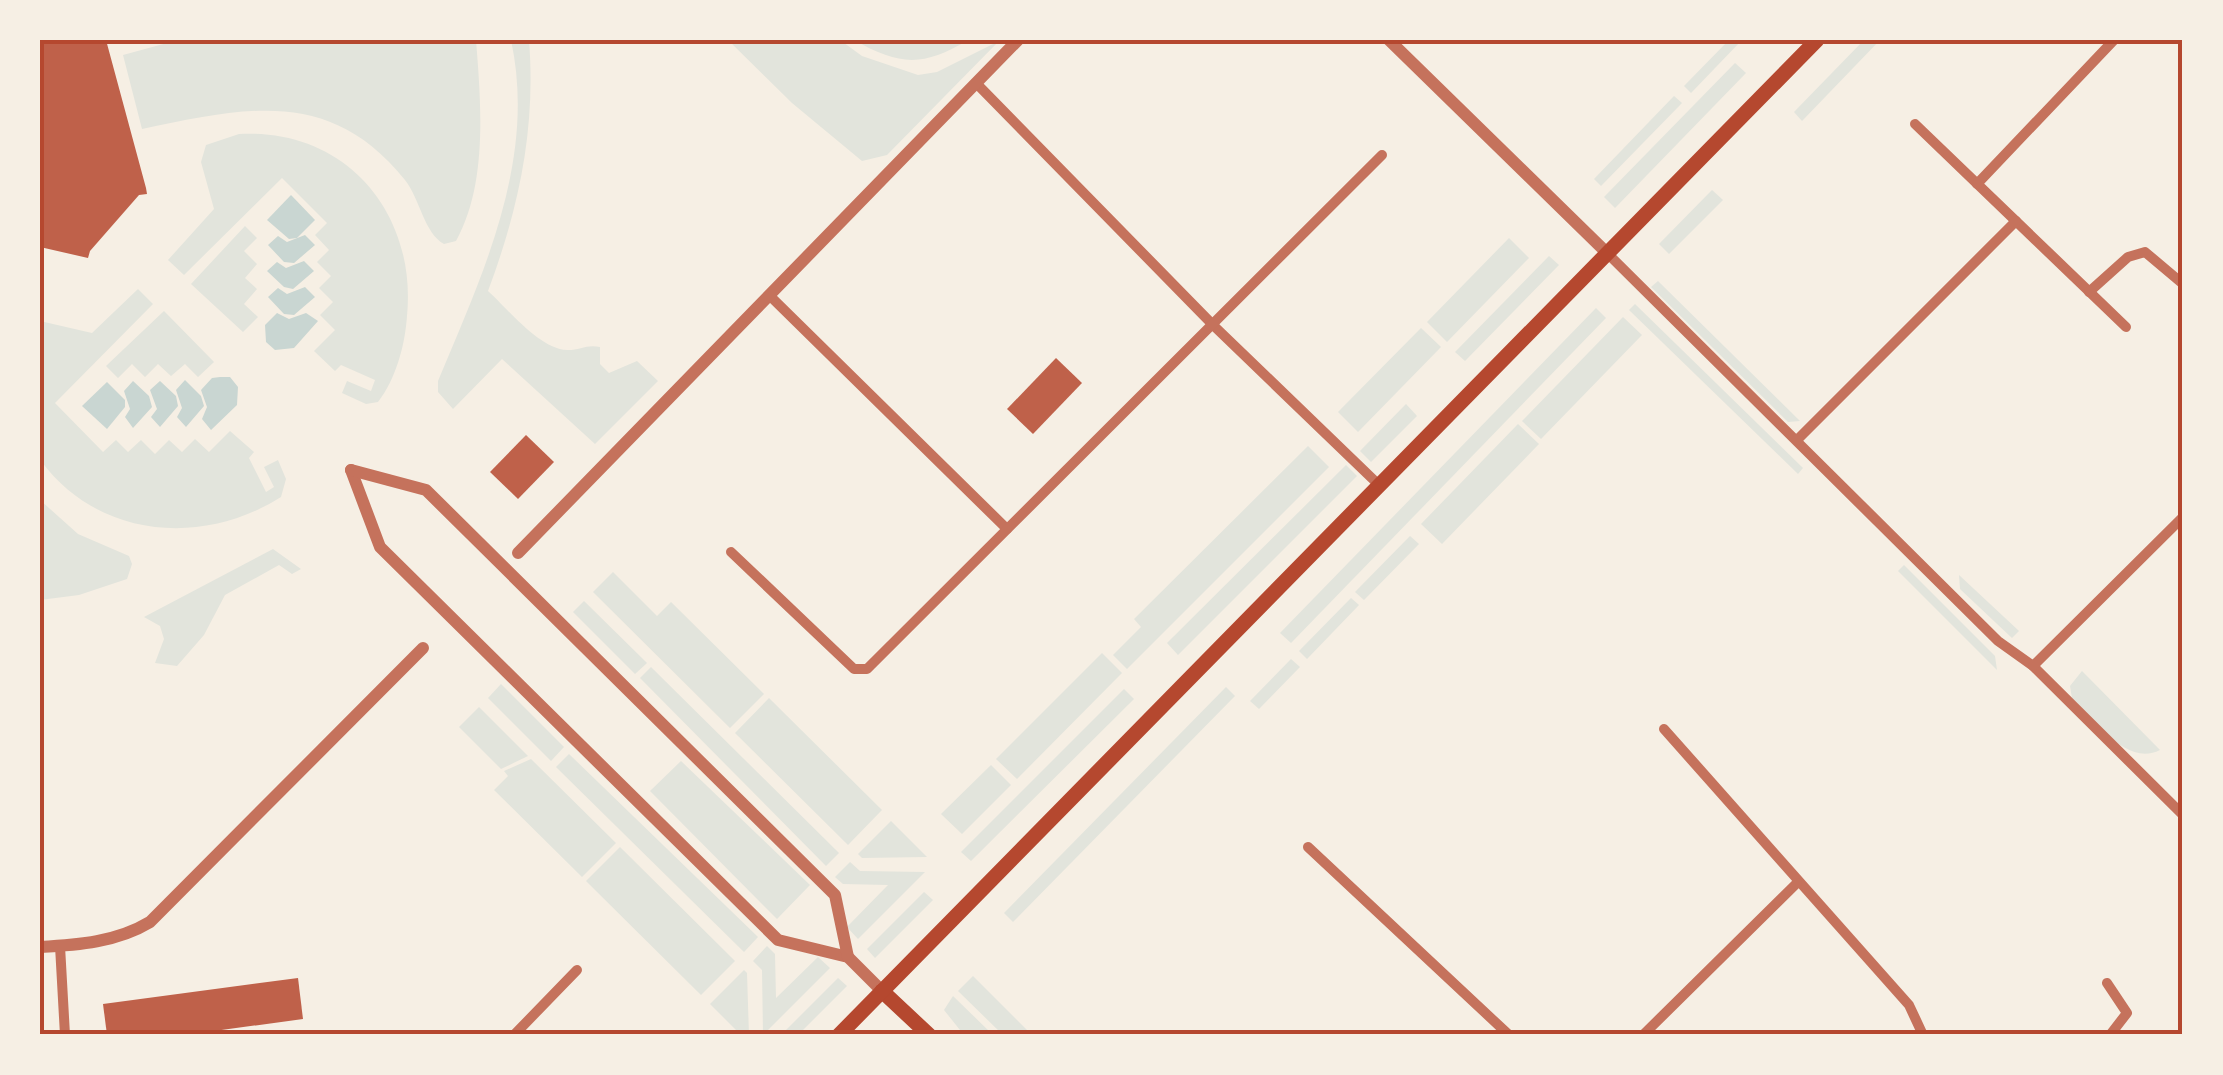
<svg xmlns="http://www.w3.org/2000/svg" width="2223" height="1075" viewBox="0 0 2223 1075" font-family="'Sofia Sans Condensed',sans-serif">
<rect width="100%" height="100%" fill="#f6efe4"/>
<!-- green -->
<g fill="#e2e4dc">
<path d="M178,40H476C481,103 488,184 456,241L444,244C424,233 420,199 405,180C330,86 244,108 142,129L123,55Z"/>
<path d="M511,40H529C536,129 519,208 488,291C507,308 541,351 568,350C580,350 587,344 600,347V364L609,373L637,361L658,381L595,444L502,359L453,409L438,392V381C483,273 537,160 511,40Z"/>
<polygon points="728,40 840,40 862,56 918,75 937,72 999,41 887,155 862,161 792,103"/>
<path d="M854,40H968C923,67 900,66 854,40Z"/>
<polygon points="1729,40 1740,42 1691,93 1684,86"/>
<polygon points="1864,40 1880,40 1802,121 1794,112"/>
<polygon points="1735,63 1746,73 1615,208 1604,197"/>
<polygon points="1674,96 1682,103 1601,186 1594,179"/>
<path d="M239,134C346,128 417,213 407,316C405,345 396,379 378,402L366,404L342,393L347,381L371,391L375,380L341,365L335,371L314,351L335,330L320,315L333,302L319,288L331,276L317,262L329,250L315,235L327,223L282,178L184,275L168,260L214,209L201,162L206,145Z"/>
<polygon points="1712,190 1723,200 1669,254 1659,244"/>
<polygon points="245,226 257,238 244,251 257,264 245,278 257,289 244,304 258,317 243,332 191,284"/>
<polygon points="1509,238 1529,258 1447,342 1427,322"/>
<polygon points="1549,256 1559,265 1465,361 1455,352"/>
<polygon points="1658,281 1800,421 1788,422 1651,287"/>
<path d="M138,289L153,304L55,403L103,452L116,440L128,452L141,440L155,454L169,440L182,452L195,439L209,452L230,431L254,452L249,458L266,492L274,487L264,467L278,460L286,479L281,497C202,547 98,538 41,461L40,321L92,333Z"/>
<polygon points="1635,304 1803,468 1798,474 1629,310"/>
<polygon points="1596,308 1606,318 1291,643 1280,633"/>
<polygon points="164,311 214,362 198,377 185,364 171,376 158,364 145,377 132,364 118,378 106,366"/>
<polygon points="1623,317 1642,335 1541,439 1522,421"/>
<polygon points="1421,328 1441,347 1358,432 1338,412"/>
<polygon points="1406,404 1417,416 1371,462 1360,451"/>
<polygon points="1518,424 1539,444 1442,544 1421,524"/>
<polygon points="1308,446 1329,467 1127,669 1113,655 1141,627 1134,619"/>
<polygon points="1346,465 1357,476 1178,655 1167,643"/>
<polygon points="40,500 78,534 129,556 132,564 127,579 79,595 40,600"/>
<polygon points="1410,536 1419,544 1364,600 1355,592"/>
<polygon points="273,549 301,569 292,574 279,565 225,595 204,635 177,666 155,663 164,639 160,626 144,617"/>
<polygon points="1904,565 1995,656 1997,670 1898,571"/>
<polygon points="613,572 657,616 671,602 764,694 730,728 593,592"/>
<polygon points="1959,575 2019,631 2012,638 1960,589"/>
<polygon points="1351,598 1359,605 1307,659 1299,651"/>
<polygon points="584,601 647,663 635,674 573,612"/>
<polygon points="1102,653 1122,673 1017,779 996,759"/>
<polygon points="1291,659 1300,667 1259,709 1250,701"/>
<polygon points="651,667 839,853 826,866 640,678"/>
<path d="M2082,671L2160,750C2126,767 2095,720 2072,698L2070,686Z"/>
<polygon points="501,684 564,747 551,761 488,698"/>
<polygon points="1226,687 1235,696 1013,922 1004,913"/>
<polygon points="1124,689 1134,699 971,861 961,852"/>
<polygon points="769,698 882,810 848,845 735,733"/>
<polygon points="479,707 528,756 501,769 459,727"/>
<polygon points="569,754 758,937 744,952 556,767"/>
<polygon points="531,759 616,843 582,877 494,790 508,776 504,771"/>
<polygon points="681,761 810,885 777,919 650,791"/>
<polygon points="991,765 1011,785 962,834 941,814"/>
<polygon points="891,821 927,857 862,858 858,854"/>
<polygon points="620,847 735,961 701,995 586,881"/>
<polygon points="850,862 860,871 925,872 858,939 847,927 888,885 843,884 835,877"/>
<polygon points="924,892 933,900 875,958 867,949"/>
<polygon points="767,946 775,954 776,998 818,957 830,968 763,1035 762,970 753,961"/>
<polygon points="744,970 747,973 749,1035 741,1035 710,1004"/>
<polygon points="973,976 1032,1035 1003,1035 958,991"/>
<polygon points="838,978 847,986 798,1035 781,1035"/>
<polygon points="953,996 993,1035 964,1035 944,1010"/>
</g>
<!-- water -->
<g fill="#c9d6d2">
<polygon points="291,195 315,220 297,238 289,239 267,220"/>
<polygon points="305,235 315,245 294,263 284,262 268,245 278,236 287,242"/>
<polygon points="304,261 314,271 293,289 284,287 267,271 277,262 286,268"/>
<polygon points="305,287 315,297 294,315 284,314 268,297 278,288 287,294"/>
<polygon points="277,313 289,319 306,313 318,321 294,348 275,350 266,342 265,325"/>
<polygon points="220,377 230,377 238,387 237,405 211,430 202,419 207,407 201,390 212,378"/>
<polygon points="185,380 201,396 204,406 186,427 177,417 182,408 176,390"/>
<polygon points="133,381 149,396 152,407 133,428 125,417 130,409 124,391"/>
<polygon points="160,381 176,396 178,406 160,427 151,417 157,409 150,390"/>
<polygon points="107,382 125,400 125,407 107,429 82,406"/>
</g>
<!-- building -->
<g fill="#bf614a">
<polygon points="40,40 106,40 146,188 147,194 139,195 90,251 88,258 40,247"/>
<polygon points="1056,358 1082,383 1033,434 1007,409"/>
<polygon points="526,435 554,462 518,499 490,472"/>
<polygon points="298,978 303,1019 185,1035 107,1035 103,1004"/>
</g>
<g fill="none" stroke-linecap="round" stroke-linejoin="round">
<!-- minor -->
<g stroke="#c5725c" stroke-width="10">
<polyline points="976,83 1214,326 1380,486"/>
<polyline points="1915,124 2126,327"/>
<polyline points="1977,184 2114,40"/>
<polyline points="1607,253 1998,641 2033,666 2183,815"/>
<polyline points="2089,292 2128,257 2145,252 2183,284"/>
<polyline points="769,295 1007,529"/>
<polyline points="1797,440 2016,221"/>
<polyline points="731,552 854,669 867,669 1382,155"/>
<polyline points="2033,666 2183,517"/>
<polyline points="1664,729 1909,1005 1923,1035"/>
<polyline points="1308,847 1509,1035"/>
<polyline points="60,946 65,1035"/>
<polyline points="2107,983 2127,1013 2110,1035"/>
<polyline points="514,1035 577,970"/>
<polyline points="1643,1035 1797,883"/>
</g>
<!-- tertiary -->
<g stroke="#c5725c" stroke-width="12">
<polyline points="1389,40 1607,253"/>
<polyline points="351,470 380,547 778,940 848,957 882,991"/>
<polyline points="351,470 426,490 835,895 848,957"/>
<polyline points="518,553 1018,40"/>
<path d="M40,947C78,945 117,942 150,922L423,648"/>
</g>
<!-- secondary -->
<g stroke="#b5482f" stroke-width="15">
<polyline points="882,991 929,1035"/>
<polyline points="839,1035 1817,40"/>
</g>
</g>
<!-- border -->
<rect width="2223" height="1075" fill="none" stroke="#f6efe4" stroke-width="85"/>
<rect x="42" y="42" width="2138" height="990" fill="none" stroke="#b5482f" stroke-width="4"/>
</svg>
